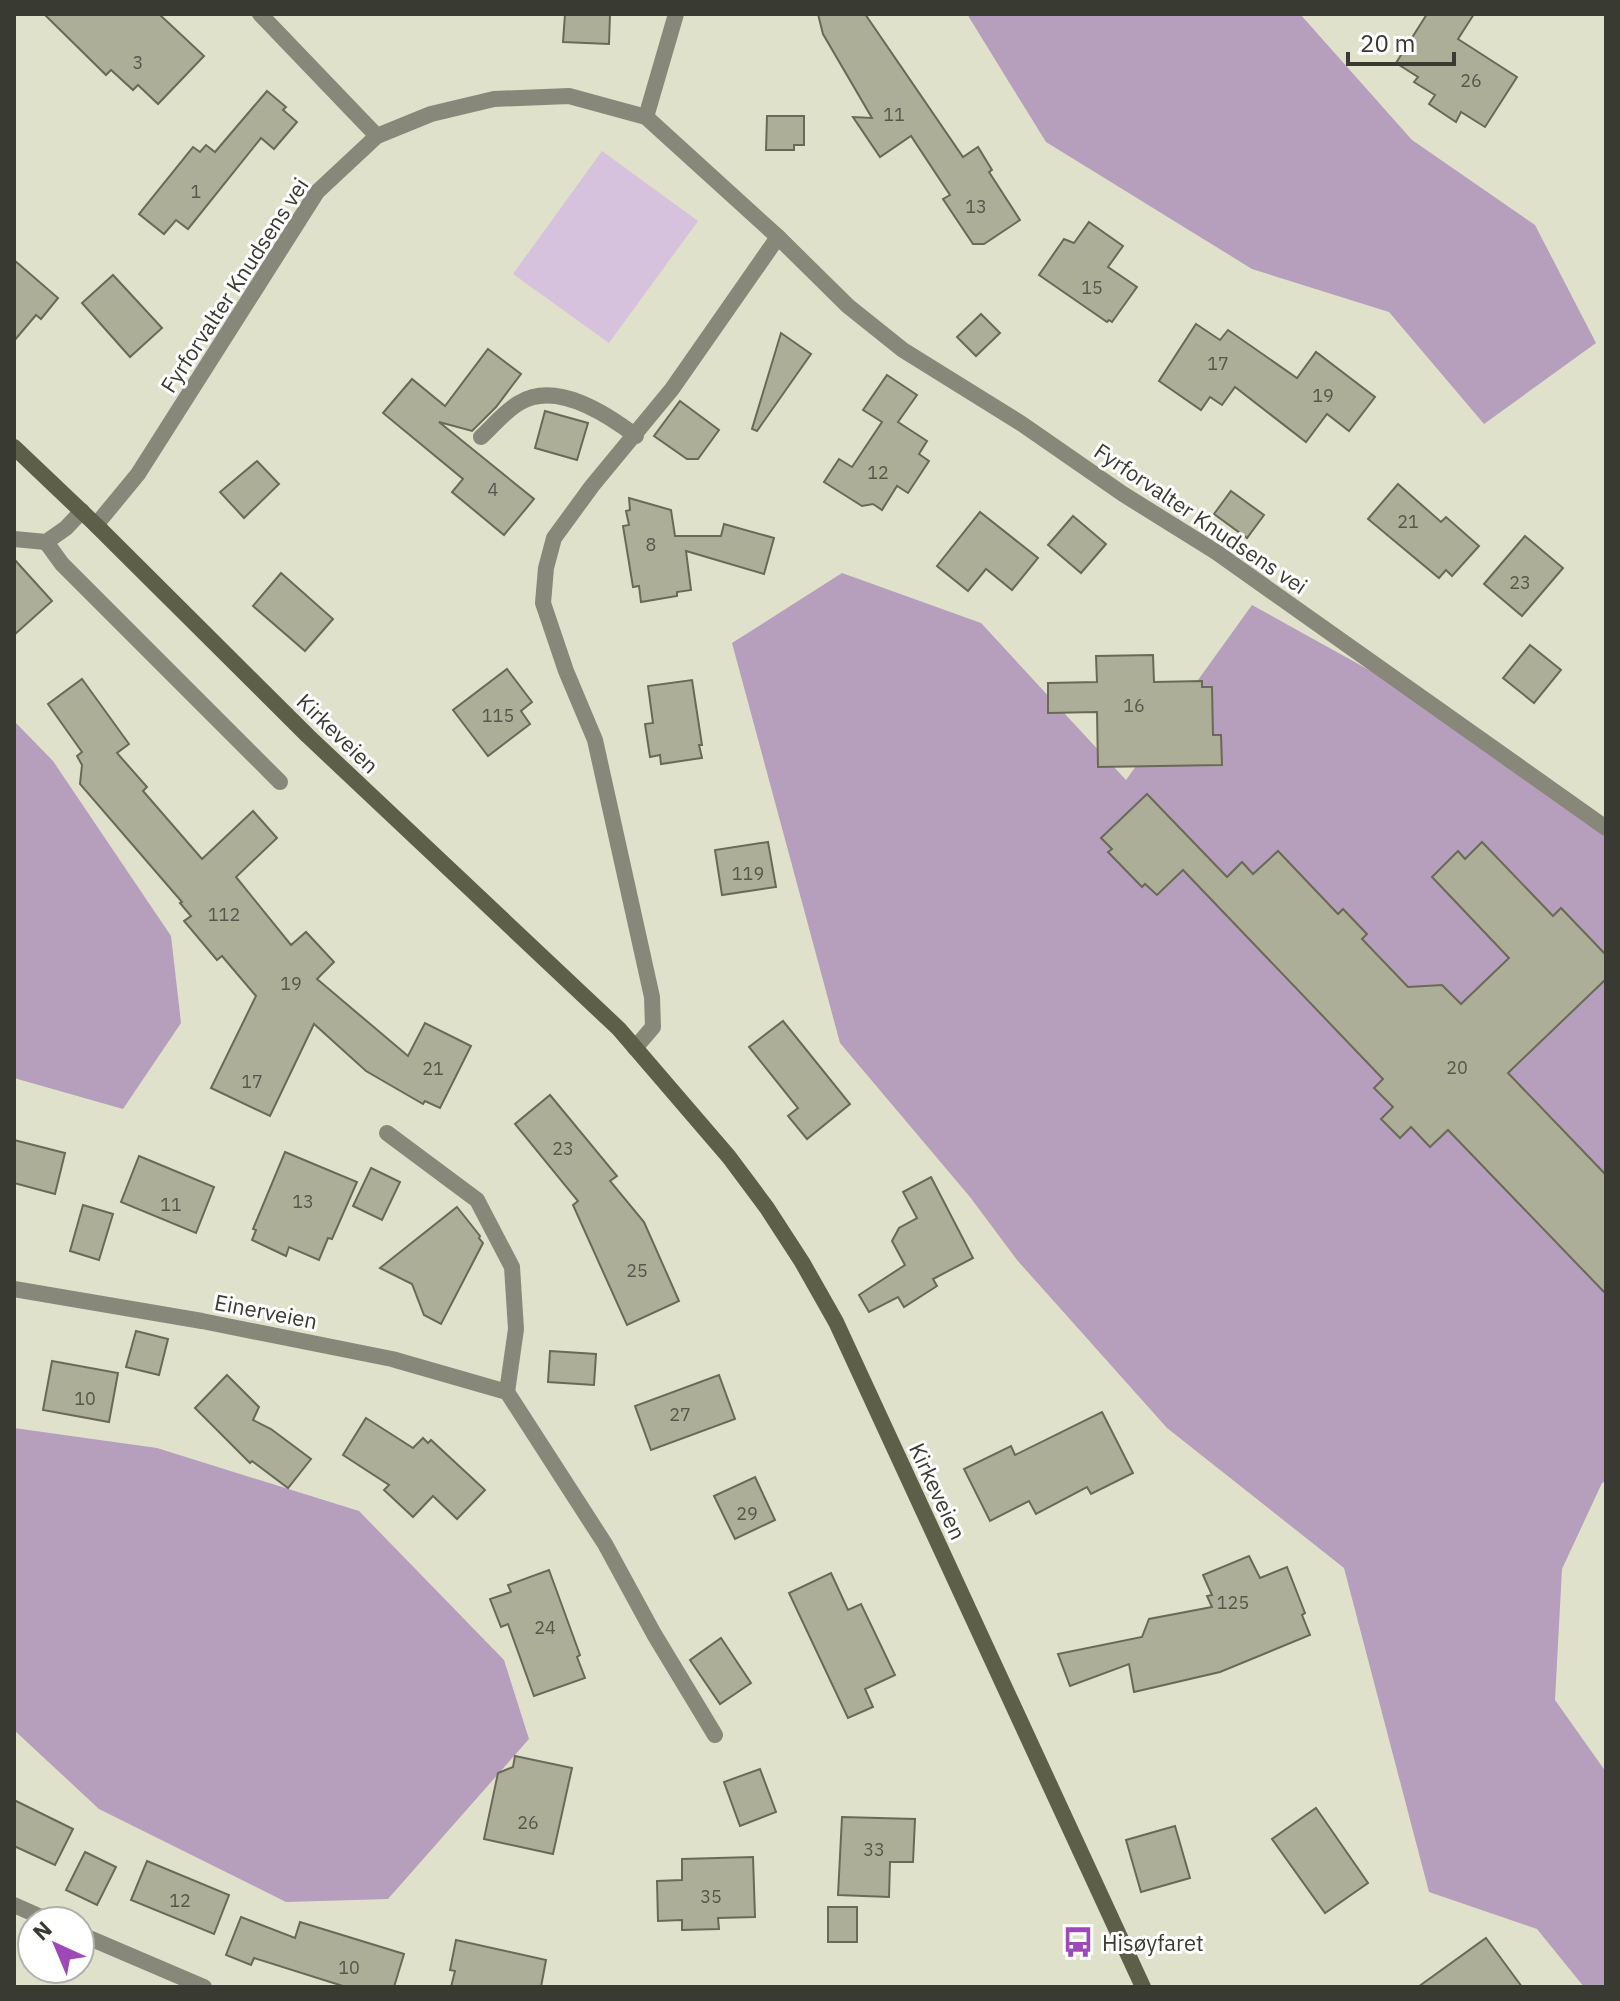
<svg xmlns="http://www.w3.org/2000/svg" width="1620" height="2001" viewBox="0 0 1620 2001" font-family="'IBM Plex Sans',sans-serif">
<rect width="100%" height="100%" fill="#e0e1cb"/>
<!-- green -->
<polygon fill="#d7c2de" points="602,151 698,221 609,343 513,274"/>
<!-- forest -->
<g fill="#b59fbd">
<polygon points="967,14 1300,14 1412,140 1535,225 1596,343 1484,424 1389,312 1252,269 1046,142"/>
<polygon points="842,573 981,623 1126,780 1252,605 1398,686 1606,827 1606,1481 1602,1483 1562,1569 1555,1700 1606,1772 1606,1987 1584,1987 1537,1929 1429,1892 1344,1568 1167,1428 1017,1260 970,1197 840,1043 732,643"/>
<polygon points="14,721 53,761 171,936 181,1023 123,1109 14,1078"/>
<polygon points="14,1428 157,1448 359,1511 504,1660 529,1739 388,1899 286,1902 99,1809 14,1730"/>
</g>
<!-- building -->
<g fill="#acae98" stroke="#696a56" stroke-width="2">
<polygon points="44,14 159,14 204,56 158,104 138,85 133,90 111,70 106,75"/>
<polygon points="565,14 610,14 609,44 563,42"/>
<polygon points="818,14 865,14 963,157 978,147 992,170 989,172 1020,220 984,244 973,244 943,199 950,195 911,136 880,157 853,117 872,118 823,34"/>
<polygon points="1427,14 1474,14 1458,39 1517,77 1485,127 1461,112 1456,122 1429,104 1435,95 1414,82 1418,77 1396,63"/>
<polygon points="267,91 286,107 283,110 297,122 274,149 261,138 188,229 176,220 164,234 139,214 193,147 200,152 206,145 215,152"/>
<polygon points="767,116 804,116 804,145 794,145 794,150 766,150"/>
<polygon points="1089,222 1123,246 1108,267 1137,287 1112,322 1109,320 1107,322 1039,275 1064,239 1074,243"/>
<polygon points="14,260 58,298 41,319 36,315 14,341"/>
<polygon points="113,275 162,328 130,357 82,303"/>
<polygon points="981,314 1000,333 976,356 957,337"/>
<polygon points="1196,324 1220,340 1228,330 1297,378 1316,352 1375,397 1349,431 1327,414 1306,442 1235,387 1222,405 1210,397 1201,410 1159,381"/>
<polygon points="781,333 811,354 757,431 752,429"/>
<polygon points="488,349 521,374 496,407 472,431 439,422 534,499 504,535 452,492 463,479 383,413 412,379 445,406"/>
<polygon points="887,375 917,395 898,422 927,441 919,454 929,461 908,493 897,486 882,510 873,504 862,506 824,482 839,459 852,467 882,422 863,410"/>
<polygon points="680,401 719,430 698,459 687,459 654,436"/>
<polygon points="545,411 588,423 577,460 535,448"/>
<polygon points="257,461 279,484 244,518 220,492"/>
<polygon points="1398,484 1441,522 1446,517 1479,546 1452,576 1446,570 1439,578 1368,519"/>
<polygon points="1231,491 1264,515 1247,538 1214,514"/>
<polygon points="629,498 671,510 675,536 721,536 724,524 774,538 764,574 686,551 691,590 677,592 677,596 641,602 639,586 633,587 623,526 629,525 626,511 630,510"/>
<polygon points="980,512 1038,558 1012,590 986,569 968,591 937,566"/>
<polygon points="1073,516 1106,544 1081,573 1048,545"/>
<polygon points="1525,536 1563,568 1522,616 1484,584"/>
<polygon points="14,559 52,601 14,635"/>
<polygon points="281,573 333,619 305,651 253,606"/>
<polygon points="1530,645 1561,670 1534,703 1503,678"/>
<polygon points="1153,655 1154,682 1202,681 1202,687 1212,687 1213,735 1221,735 1222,765 1098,767 1097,712 1048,713 1048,683 1097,682 1096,656"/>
<polygon points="507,669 532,702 521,711 530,724 488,756 453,710"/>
<polygon points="82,679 129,744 117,753 147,787 143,791 202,859 253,811 277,838 236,877 291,945 306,932 334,962 317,979 408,1056 425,1023 471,1046 440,1108 425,1101 423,1104 366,1071 314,1024 270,1116 211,1088 256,996 222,956 217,960 184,921 191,916 180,903 182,902 80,784 82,765 77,756 82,752 48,704"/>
<polygon points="692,680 702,745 699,745 702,758 661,764 660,755 650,757 645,724 653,723 648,686"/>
<polygon points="1147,794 1227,877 1242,862 1253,874 1278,851 1338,914 1343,909 1367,934 1362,939 1408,987 1442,985 1461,1004 1509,958 1432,877 1458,851 1465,859 1482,842 1553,916 1561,908 1606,955 1606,979 1508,1073 1606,1175 1606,1294 1448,1130 1430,1147 1411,1127 1400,1138 1381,1119 1393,1107 1374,1088 1383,1079 1183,870 1157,895 1145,884 1142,887 1108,852 1112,849 1101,838"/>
<polygon points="768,842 776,887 722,895 715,850"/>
<polygon points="783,1021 850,1104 807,1139 788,1116 798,1108 749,1047"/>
<polygon points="550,1095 617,1176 610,1181 644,1222 679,1301 627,1325 573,1205 578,1201 515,1124"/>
<polygon points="14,1140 65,1153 55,1194 14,1183"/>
<polygon points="285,1152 357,1182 332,1239 328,1238 319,1260 289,1247 286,1256 252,1240 256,1230 253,1229"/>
<polygon points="139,1156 214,1187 196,1233 121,1202"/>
<polygon points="371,1168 400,1182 382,1220 353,1206"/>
<polygon points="931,1177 973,1258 933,1279 937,1286 904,1307 898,1297 869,1312 859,1295 905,1265 892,1241 899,1228 917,1218 903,1192"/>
<polygon points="83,1205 113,1214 99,1260 70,1251"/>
<polygon points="457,1207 480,1236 479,1238 483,1243 441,1324 424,1315 412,1284 380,1268"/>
<polygon points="136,1331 168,1339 159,1375 126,1367"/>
<polygon points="550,1351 596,1354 594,1385 548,1382"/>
<polygon points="52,1361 118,1373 109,1422 43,1410"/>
<polygon points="227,1375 259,1407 253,1420 271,1429 311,1459 288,1488 252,1461 250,1463 195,1408"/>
<polygon points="719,1375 735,1419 651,1450 635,1406"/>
<polygon points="1102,1412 1133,1473 1091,1494 1087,1487 1036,1514 1029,1501 990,1521 964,1469 1011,1446 1015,1455"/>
<polygon points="366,1418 413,1448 423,1438 428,1443 431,1440 485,1490 457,1519 433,1496 413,1517 384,1490 389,1485 343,1455"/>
<polygon points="755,1477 775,1520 735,1539 714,1496"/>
<polygon points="1249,1556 1260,1578 1287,1567 1305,1613 1302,1615 1310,1635 1220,1672 1134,1692 1129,1664 1070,1686 1058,1654 1142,1637 1149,1619 1212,1607 1207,1596 1212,1595 1203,1575"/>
<polygon points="549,1570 580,1655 577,1657 585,1678 534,1696 508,1624 501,1627 490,1599 511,1592 508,1585"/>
<polygon points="831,1573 848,1610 861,1604 895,1675 865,1689 873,1707 848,1718 789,1593"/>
<polygon points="721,1638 751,1683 720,1704 690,1660"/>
<polygon points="515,1756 572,1768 553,1854 484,1839 498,1773 513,1767"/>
<polygon points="760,1769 776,1812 740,1826 724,1782"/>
<polygon points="14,1800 73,1829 55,1865 14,1846"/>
<polygon points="1316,1808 1368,1883 1325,1913 1272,1839"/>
<polygon points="842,1817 915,1819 913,1862 890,1862 889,1897 838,1895"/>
<polygon points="1175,1826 1190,1878 1141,1892 1126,1840"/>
<polygon points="85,1852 116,1867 97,1905 66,1890"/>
<polygon points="753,1857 755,1917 718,1918 719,1929 682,1930 682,1920 658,1921 657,1881 682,1880 682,1859"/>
<polygon points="147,1861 229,1895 214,1934 131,1900"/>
<rect x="828" y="1907" width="29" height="35"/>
<polygon points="241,1917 295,1938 300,1922 404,1954 394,1987 346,1987 254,1958 251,1965 226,1955"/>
<polygon points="1486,1938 1522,1987 1418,1987"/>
<polygon points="456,1940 546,1960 541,1987 451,1987 455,1971 450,1970"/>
</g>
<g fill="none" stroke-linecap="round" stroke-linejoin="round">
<!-- street -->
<g stroke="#878879" stroke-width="16">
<polyline points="260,14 377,136"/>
<polyline points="646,117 676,14"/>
<path d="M481,437C493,426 505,411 519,403C556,380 607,414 636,436"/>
<polyline points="96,525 138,474 317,192 377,136 431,114 494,99 569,96 646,117 778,237 848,306 903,350 1022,424 1123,494 1216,552 1606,828"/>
<polyline points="14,539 46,542 66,528 82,511"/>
<polyline points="46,542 62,564 280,782"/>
<polyline points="635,1048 653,1027 652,997 595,740 566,671 543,603 546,568 554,538 592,486 672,389 778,237"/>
<polyline points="387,1133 477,1200 512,1267 516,1329 507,1392"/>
<polyline points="14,1289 202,1321 392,1359 507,1392 605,1544 654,1634 715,1735"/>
<polyline points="14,1905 50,1921"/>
<polyline points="80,1934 204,1987"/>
</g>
<!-- secondary -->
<polyline stroke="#5e5f49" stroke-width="16" points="14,447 96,525 308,736 619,1029 729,1157 767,1208 802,1262 836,1322 1143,1987"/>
</g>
<!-- icons -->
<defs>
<symbol id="bus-bare" viewBox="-9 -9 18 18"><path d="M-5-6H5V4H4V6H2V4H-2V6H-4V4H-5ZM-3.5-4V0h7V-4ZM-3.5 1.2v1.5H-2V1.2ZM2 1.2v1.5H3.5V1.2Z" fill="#9e49b7" stroke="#fff" stroke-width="2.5" paint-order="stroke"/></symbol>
</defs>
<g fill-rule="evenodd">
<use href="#bus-bare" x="1056" y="1920" width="44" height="44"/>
</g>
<g text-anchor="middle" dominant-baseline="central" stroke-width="6" stroke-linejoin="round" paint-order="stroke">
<!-- number labels -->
<g font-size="18" fill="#56574b">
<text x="138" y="62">3</text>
<text x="1471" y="80">26</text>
<text x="894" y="114">11</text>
<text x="196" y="191">1</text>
<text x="976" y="206">13</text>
<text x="1092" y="287">15</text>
<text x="1218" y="363">17</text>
<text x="1323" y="395">19</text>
<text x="878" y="472">12</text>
<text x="493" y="489">4</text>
<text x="1408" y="521">21</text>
<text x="651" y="544">8</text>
<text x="1520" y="582">23</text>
<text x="1134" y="705">16</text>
<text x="498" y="715">115</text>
<text x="748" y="873">119</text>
<text x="224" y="914">112</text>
<text x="291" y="983">19</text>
<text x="1457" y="1067">20</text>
<text x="433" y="1068">21</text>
<text x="252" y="1081">17</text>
<text x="563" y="1148">23</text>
<text x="303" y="1201">13</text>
<text x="171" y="1204">11</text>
<text x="637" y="1270">25</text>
<text x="85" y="1398">10</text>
<text x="680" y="1414">27</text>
<text x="747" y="1513">29</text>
<text x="1233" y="1602">125</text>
<text x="545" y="1627">24</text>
<text x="528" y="1822">26</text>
<text x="874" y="1849">33</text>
<text x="711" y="1896">35</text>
<text x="180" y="1900">12</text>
<text x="349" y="1967">10</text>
</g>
<!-- street labels -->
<g font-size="22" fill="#393a31" stroke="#fff">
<text transform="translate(234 285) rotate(-57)">Fyrforvalter Knudsens vei</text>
<text transform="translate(1201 518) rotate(34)">Fyrforvalter Knudsens vei</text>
<text transform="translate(338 733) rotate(44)">Kirkeveien</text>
<text transform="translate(266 1311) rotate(11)">Einerveien</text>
<text transform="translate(938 1491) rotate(65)">Kirkeveien</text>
</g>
<!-- poi labels -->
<g font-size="22" fill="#393a31" stroke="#fff" text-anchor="start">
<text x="1102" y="1942">Hisøyfaret</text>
</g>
</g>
<!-- border -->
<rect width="1620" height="2001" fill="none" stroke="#393a31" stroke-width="32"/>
<!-- north arrow -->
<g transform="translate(56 1945) rotate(316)"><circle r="38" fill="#ffffff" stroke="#b0b0ad" stroke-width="2"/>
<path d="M0-6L14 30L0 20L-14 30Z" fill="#9e49b7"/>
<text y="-12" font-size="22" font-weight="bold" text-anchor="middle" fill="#393a31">N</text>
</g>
<!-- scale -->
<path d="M1348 52v12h106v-12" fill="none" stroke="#393a31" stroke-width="4"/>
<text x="1360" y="52" font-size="24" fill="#393a31" stroke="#ffffff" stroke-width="6" paint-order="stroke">20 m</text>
</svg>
